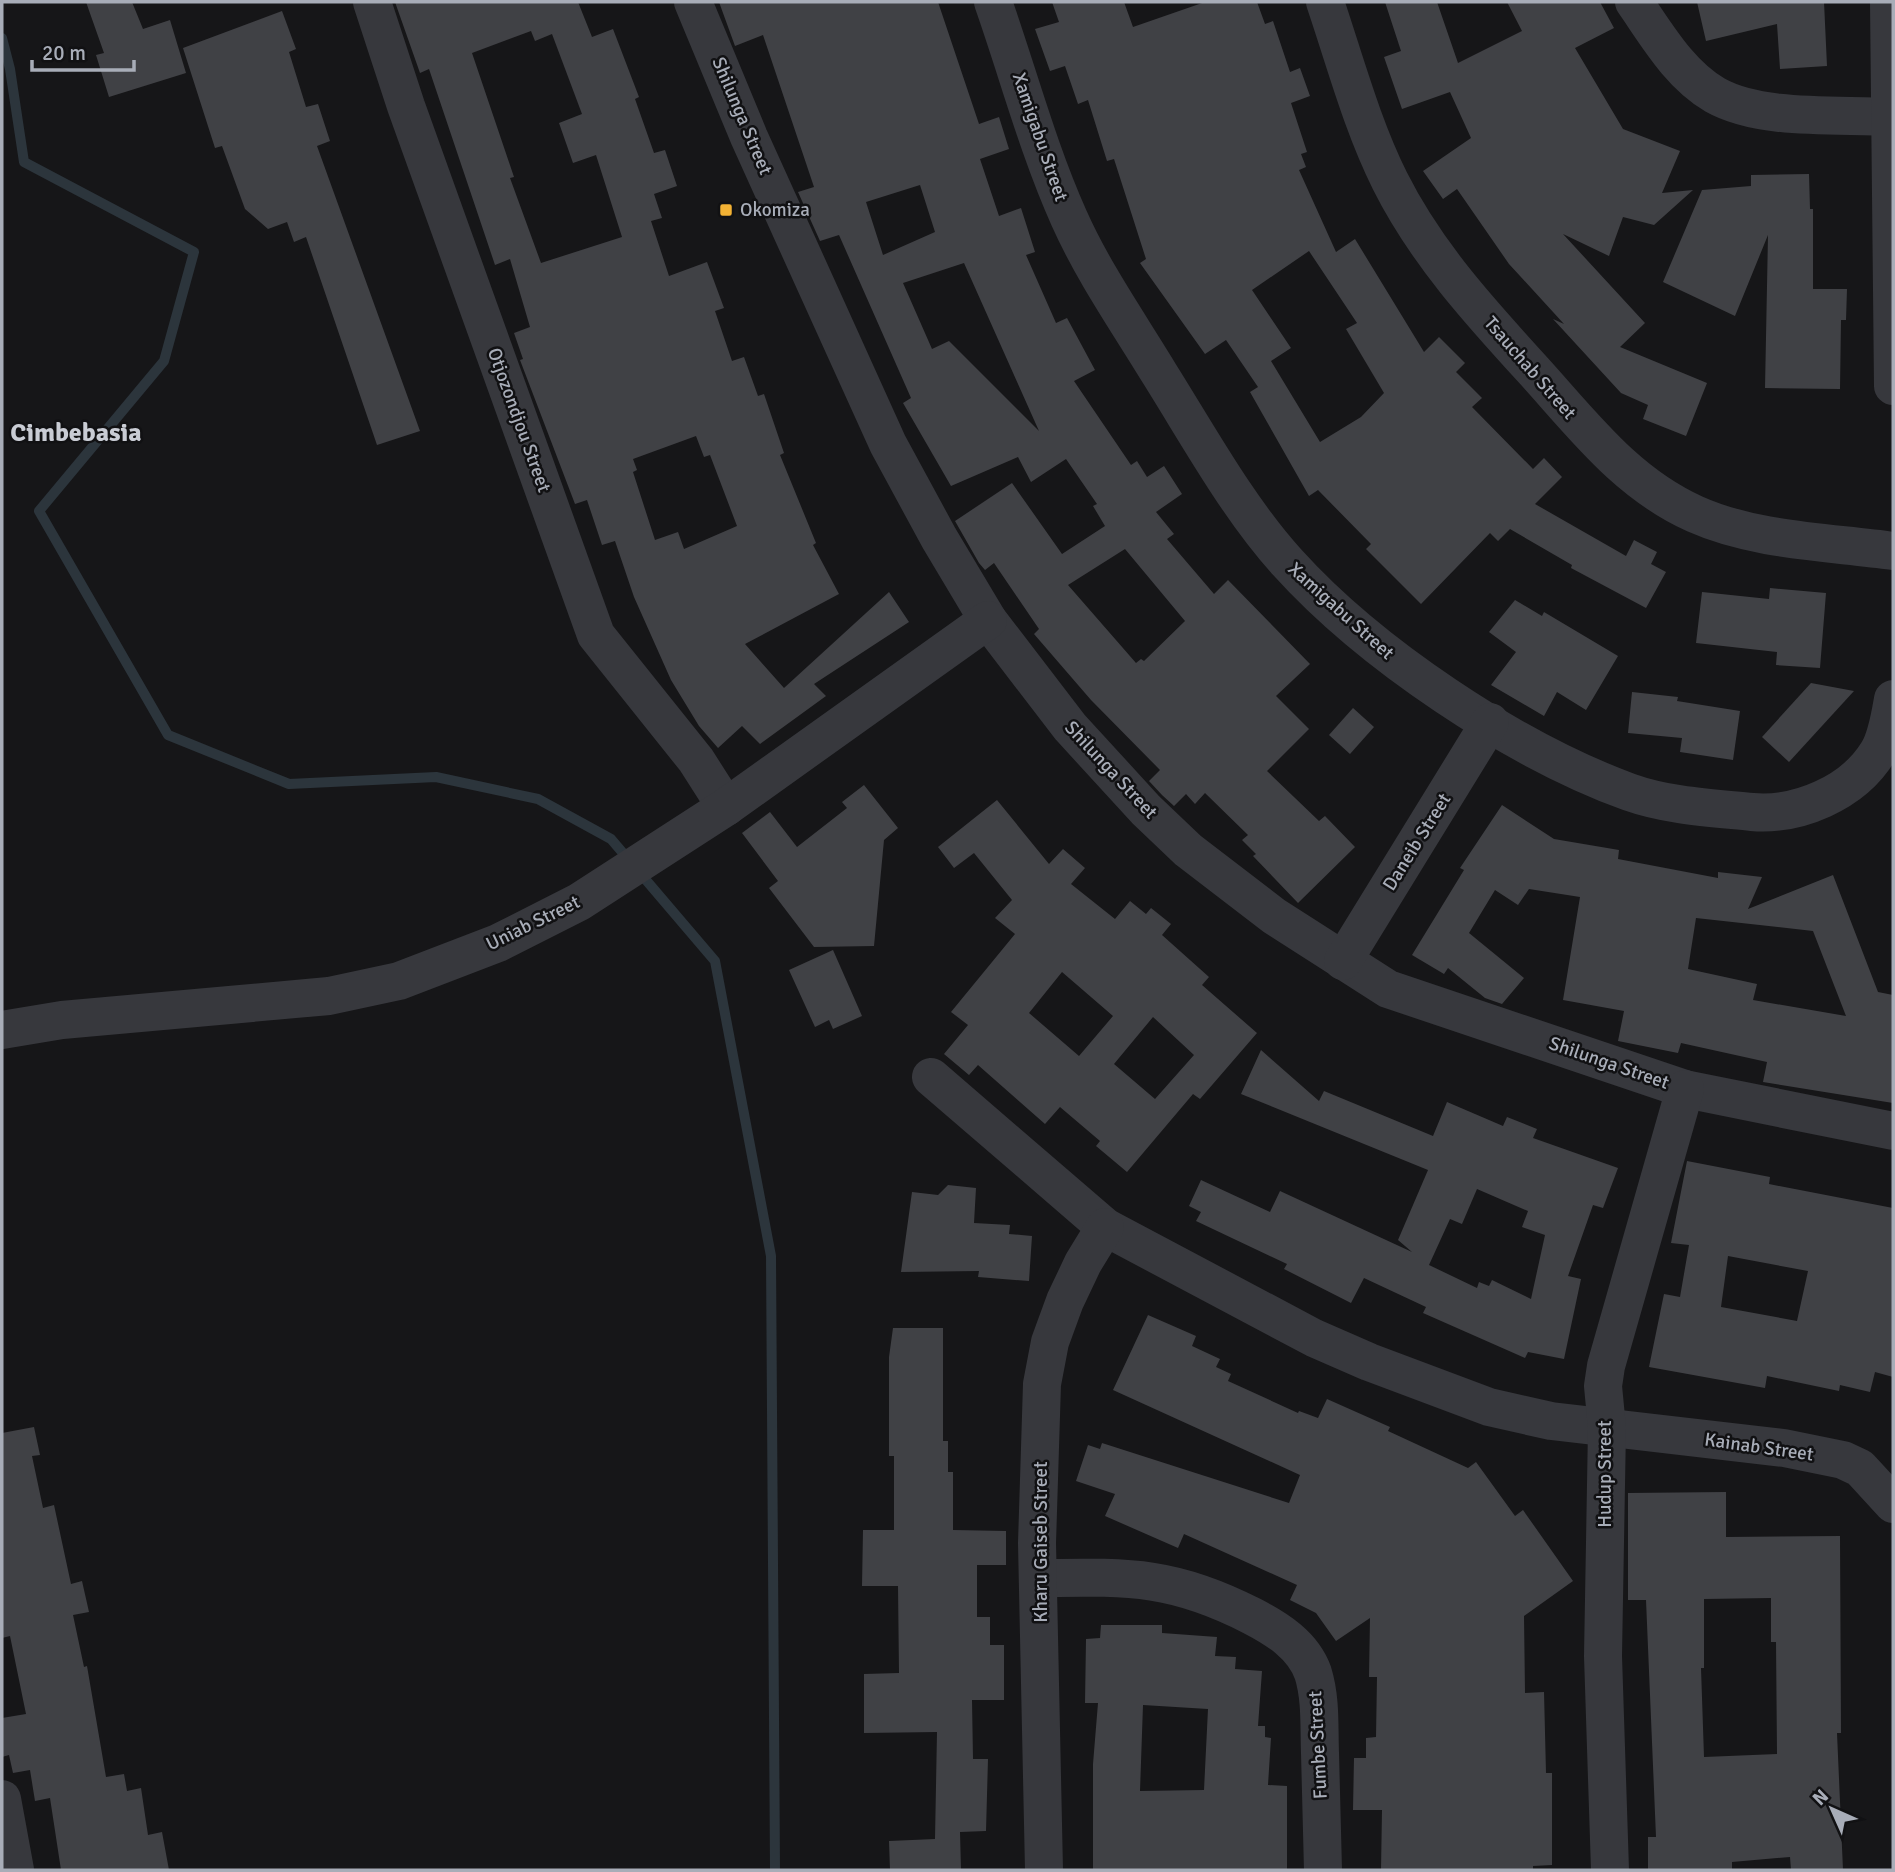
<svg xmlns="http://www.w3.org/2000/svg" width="1895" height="1872" viewBox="0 0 1895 1872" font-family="Signika,sans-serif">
<rect width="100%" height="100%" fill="#161618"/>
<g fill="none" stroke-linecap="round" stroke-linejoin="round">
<!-- stream -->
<polyline stroke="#2c353c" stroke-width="10" points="2,38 10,69 24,162 194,252 164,361 39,511 168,735 289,784 436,777 538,799 611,839 715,961 771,1256 775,1870"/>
</g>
<!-- building -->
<g fill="#404145" fill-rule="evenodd">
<polygon points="86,2 132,2 143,29 170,20 186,73 109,97 96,55 104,53"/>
<path d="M395,2H578L592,37L613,29L639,97L635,99L654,153L665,150L677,186L654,194L662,218L651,221L669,276L707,262L724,308L715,311L732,361L744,357L758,396L764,394L784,453L780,455L816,543L813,545L839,594L745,644L784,688L889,592L909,622L814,684L826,696L760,744L742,726L718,748L699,726L671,680L634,597L615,541L602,545L587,500L575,504L520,360L523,359L514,333L530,327L510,259L495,265L429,69L420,73ZM531,31L535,41L552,34L582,114L559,123L573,163L596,155L622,237L541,263L510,178L514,177L472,53ZM696,436L704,457L710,455L737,526L684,549L678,532L655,540L633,472L637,470L633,459Z"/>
<path d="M719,2H938L979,124L999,117L1009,149L980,159L999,216L1021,208L1035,252L1026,255L1056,323L1067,318L1095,370L1074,381L1131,465L1137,461L1147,477L1164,466L1182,494L1156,512L1174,534L1167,539L1214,594L1228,580L1310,664L1276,696L1309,729L1267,771L1319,821L1325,816L1355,847L1298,903L1253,856L1256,854L1242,840L1248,835L1205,793L1195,804L1186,794L1174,806L1162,795L1149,781L1160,770L1091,700L1034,634L1039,629L994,563L985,570L979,563L955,521L1012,483L1062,554L1105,526L1093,506L1097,504L1066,459L1031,482L1018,457L951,486L903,403L911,398L839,235L820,241L798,192L814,187L763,35L735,46ZM920,185L935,232L883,255L866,202ZM964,263L1039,431L949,341L932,349L903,283ZM1125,549L1185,621L1144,661L1141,659L1136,663L1068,585Z"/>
<path d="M1052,2H1124L1133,27L1205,2H1257L1265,24L1273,21L1290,72L1300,68L1310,96L1291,103L1307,152L1301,154L1306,167L1299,170L1336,252L1355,239L1424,352L1439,337L1465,363L1456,372L1482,398L1472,407L1533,469L1544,458L1562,477L1535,504L1626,556L1634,540L1657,552L1651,564L1666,572L1646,608L1571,568L1572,565L1510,529L1498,541L1490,533L1421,604L1366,549L1371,544L1318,490L1309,496L1250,392L1258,387L1226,340L1205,354L1140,263L1146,259L1114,159L1107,161L1088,100L1078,104L1065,66L1050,71L1035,29L1059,22ZM1309,251L1357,323L1346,329L1384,393L1361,417L1320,442L1271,361L1291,348L1252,290Z"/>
<polygon points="1385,2 1437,2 1458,63 1522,31 1507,2 1600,2 1614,28 1575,48 1623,129 1680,151 1662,193 1693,190 1654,225 1623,217 1609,256 1563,234 1645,323 1620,347 1707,383 1686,436 1643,419 1648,405 1621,393 1553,319 1564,324 1509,264 1457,189 1443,199 1423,171 1471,138 1450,92 1402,109 1384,57 1401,51"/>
<polygon points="1697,2 1824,2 1827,66 1780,69 1777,24 1706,41"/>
<polygon points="282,11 296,49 289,52 306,107 318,104 330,141 317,146 420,431 377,445 306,237 294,242 287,222 268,229 245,209 222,146 215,148 183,48"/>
<polygon points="1809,174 1810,209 1813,209 1813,289 1847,289 1846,320 1841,320 1840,389 1765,388 1768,235 1735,316 1663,282 1702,190 1751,186 1751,175"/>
<polygon points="1770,588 1826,593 1820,668 1776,665 1777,652 1696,643 1702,592 1769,599"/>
<polygon points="1515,600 1542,616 1544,612 1618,656 1586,710 1557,692 1544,716 1491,685 1516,652 1489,632"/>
<polygon points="1811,683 1854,691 1789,762 1762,737"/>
<polygon points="1632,692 1678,697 1677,701 1740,711 1733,760 1680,752 1682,738 1628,733"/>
<polygon points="1353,708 1374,727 1350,754 1329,735"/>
<polygon points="864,785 898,828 884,840 874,946 814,947 769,888 778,881 742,833 770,812 797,847 847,808 842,802"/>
<path d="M997,800L1049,864L1063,849L1085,868L1071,884L1115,919L1130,901L1146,914L1151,908L1171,924L1162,935L1209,977L1202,985L1257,1033L1200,1099L1193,1094L1127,1172L1096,1146L1100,1141L1060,1107L1045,1124L978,1065L969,1075L944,1054L968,1025L951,1012L1015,934L995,918L1012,900L974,853L954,868L938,847ZM1062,972L1113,1016L1079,1056L1029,1013ZM1153,1017L1194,1055L1155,1099L1114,1064Z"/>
<path d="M1502,805L1554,839L1619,850L1618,859L1718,878V872L1762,877L1748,909L1833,875L1878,992L1893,995V1103L1763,1082L1767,1062L1681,1043L1678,1053L1618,1041L1624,1011L1563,1000L1580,897L1529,889L1518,905L1495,890L1469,933L1524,978L1502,1004L1485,998L1448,968L1444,974L1412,955L1464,870L1460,868ZM1696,918L1813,931L1846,1016L1753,1000L1757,984L1688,969Z"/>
<polygon points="833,950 862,1016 833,1029 829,1020 815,1027 789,970"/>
<path d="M1261,1050L1319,1101L1324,1091L1433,1136L1447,1102L1503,1126L1507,1117L1537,1129L1533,1138L1618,1168L1603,1208L1593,1205L1568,1276L1581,1279L1564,1359L1528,1352L1525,1358L1423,1313L1426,1307L1364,1278L1351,1303L1284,1269L1287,1264L1196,1221L1201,1212L1189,1206L1201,1180L1270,1212L1280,1191L1412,1252L1398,1240L1428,1170L1241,1094ZM1477,1189L1528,1211L1522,1227L1545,1235L1531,1299L1492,1280L1489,1286L1479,1282L1477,1288L1429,1265L1450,1219L1462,1224Z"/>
<path d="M1687,1161L1770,1177L1769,1184L1893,1208V1377L1875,1372L1870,1392L1840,1385L1839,1391L1767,1376L1765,1388L1649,1367L1664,1294L1680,1297L1689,1245L1671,1243ZM1728,1256L1808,1271L1797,1321L1721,1307Z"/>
<polygon points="948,1185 976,1188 974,1223 1010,1225 1009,1234 1032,1236 1029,1281 978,1277 979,1271 901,1272 912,1192 938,1195"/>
<polygon points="1148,1315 1196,1336 1192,1346 1220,1359 1216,1367 1231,1374 1228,1381 1298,1413 1299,1411 1318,1418 1327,1399 1390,1427 1388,1431 1468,1468 1476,1462 1515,1516 1523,1510 1573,1581 1524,1616 1525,1693 1544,1692 1546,1773 1552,1773 1552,1865 1533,1866 1533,1870 1381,1870 1382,1810 1353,1810 1354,1758 1366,1758 1366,1738 1376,1737 1377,1677 1369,1677 1370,1618 1336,1641 1316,1613 1290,1600 1297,1585 1184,1534 1178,1548 1105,1516 1115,1494 1076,1481 1088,1445 1100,1449 1102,1443 1289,1503 1300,1475 1113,1390"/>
<polygon points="893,1328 943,1328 943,1441 948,1441 948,1472 953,1472 953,1530 1006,1531 1006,1565 977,1565 977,1617 990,1617 990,1645 1004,1645 1004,1700 972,1700 973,1759 988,1759 986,1831 960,1832 961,1870 890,1870 889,1841 935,1839 937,1732 864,1733 864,1674 899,1673 898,1586 862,1586 863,1530 894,1530 894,1456 889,1456 889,1357"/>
<polygon points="34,1427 40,1455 32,1456 43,1508 54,1505 71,1584 82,1581 89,1612 73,1615 84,1667 87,1666 106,1777 124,1774 127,1791 141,1788 148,1835 162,1832 169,1870 61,1870 50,1798 35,1801 30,1770 13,1773 9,1755 2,1757 2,1718 26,1714 10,1636 2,1638 2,1433"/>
<path d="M1726,1492V1537L1840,1536L1841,1733H1837L1843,1870H1791L1790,1857L1732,1862V1870H1648V1837H1656L1646,1600H1628V1493ZM1771,1598V1642H1776L1777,1754L1704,1757L1701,1668H1704V1599Z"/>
<path d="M1101,1625H1162V1633L1217,1637L1215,1656L1236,1657L1235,1669L1262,1671L1258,1726H1265V1737L1271,1738L1268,1785L1287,1786V1870H1093V1764L1098,1703H1085L1086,1639L1100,1638ZM1143,1705L1208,1709L1204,1790L1140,1791Z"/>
</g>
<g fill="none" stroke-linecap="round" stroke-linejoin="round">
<!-- minor -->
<g stroke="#37383d" stroke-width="38">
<polyline points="372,2 406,106 596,635 696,760 726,807"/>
<polyline points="693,2 749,137 888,444 939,538 988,620 1070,727 1146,810 1188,850 1274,916 1388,989 1685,1089 1893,1131"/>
<path d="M993,2C1018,73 1038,149 1069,218C1093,272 1128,322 1159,373C1198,435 1238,508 1287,562C1370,654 1514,750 1629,792C1668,806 1712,808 1752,812C1798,816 1853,793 1878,752C1887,737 1890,716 1893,699"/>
<path d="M1325,2C1345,61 1362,125 1390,181C1426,253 1480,312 1534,371C1583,425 1626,483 1695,514C1755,541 1829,542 1893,551"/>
<path d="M1634,2C1657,35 1679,74 1715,95C1761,121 1839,114 1891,117"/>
<polyline points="1889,2 1893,386"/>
<polyline points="1343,961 1490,722"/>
<polyline points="2,1030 62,1020 329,996 399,981 498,943 579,902 726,807 988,620"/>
<polyline points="931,1077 1105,1227 1314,1338 1369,1362 1489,1407 1551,1421 1784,1448 1843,1460 1860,1468 1893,1504"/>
<path d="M1040,1578C1128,1577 1172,1575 1252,1616C1277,1629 1303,1645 1313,1673C1321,1699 1319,1726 1320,1753C1321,1792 1322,1831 1323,1870"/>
<polyline points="2,1799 15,1870"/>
<polyline points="1044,1870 1037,1543 1042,1384 1050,1342 1065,1301 1083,1263 1105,1227"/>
<polyline points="1610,1870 1603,1656 1607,1428 1603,1386 1606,1366 1685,1089"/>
</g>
</g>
<!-- markers -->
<rect fill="#f2b134" stroke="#111113" stroke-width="2.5" x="719" y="203" width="14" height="14" rx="3.5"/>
<g text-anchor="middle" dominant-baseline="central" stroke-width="5" stroke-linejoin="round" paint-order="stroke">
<!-- street labels -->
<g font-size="19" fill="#a8adb8" stroke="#111113">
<text transform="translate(742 116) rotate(67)">Shilunga Street</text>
<text transform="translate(1040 137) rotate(71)">Xamigabu Street</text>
<text transform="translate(1530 368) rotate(49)">Tsauchab Street</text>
<text transform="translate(519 420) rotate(70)">Otjozondjou Street</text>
<text transform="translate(1341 611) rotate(42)">Xamigabu Street</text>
<text transform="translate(1111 770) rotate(47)">Shilunga Street</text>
<text transform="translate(1417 842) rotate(-58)">Daneib Street</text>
<text transform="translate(533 923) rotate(-26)">Uniab Street</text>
<text transform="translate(1609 1063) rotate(19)">Shilunga Street</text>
<text transform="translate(1759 1447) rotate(8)">Kainab Street</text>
<text transform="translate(1605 1474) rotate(-90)">Hudup Street</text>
<text transform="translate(1041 1542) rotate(-90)">Kharu Gaiseb Street</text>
<text transform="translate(1318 1745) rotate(-93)">Fumbe Street</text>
</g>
<!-- poi labels -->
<g font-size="19" fill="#a8adb8" stroke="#111113" text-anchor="start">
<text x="740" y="210">Okomiza</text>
</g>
<!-- district labels -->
<g font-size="26" font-weight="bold" fill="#c9ccd4" stroke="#111113">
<text x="76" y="433">Cimbebasia</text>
</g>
</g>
<!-- border -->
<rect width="1895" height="1872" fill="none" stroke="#a8adb8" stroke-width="7"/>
<!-- north arrow -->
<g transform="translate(1832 1809) rotate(315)" stroke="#111113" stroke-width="5" paint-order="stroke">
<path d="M0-5L12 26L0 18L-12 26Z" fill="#a8adb8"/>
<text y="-10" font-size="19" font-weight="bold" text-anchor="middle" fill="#a8adb8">N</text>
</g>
<!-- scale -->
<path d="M32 60v10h102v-10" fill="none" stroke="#a8adb8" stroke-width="3.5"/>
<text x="42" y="60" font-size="21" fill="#a8adb8" stroke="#111113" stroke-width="5" paint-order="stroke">20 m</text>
</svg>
